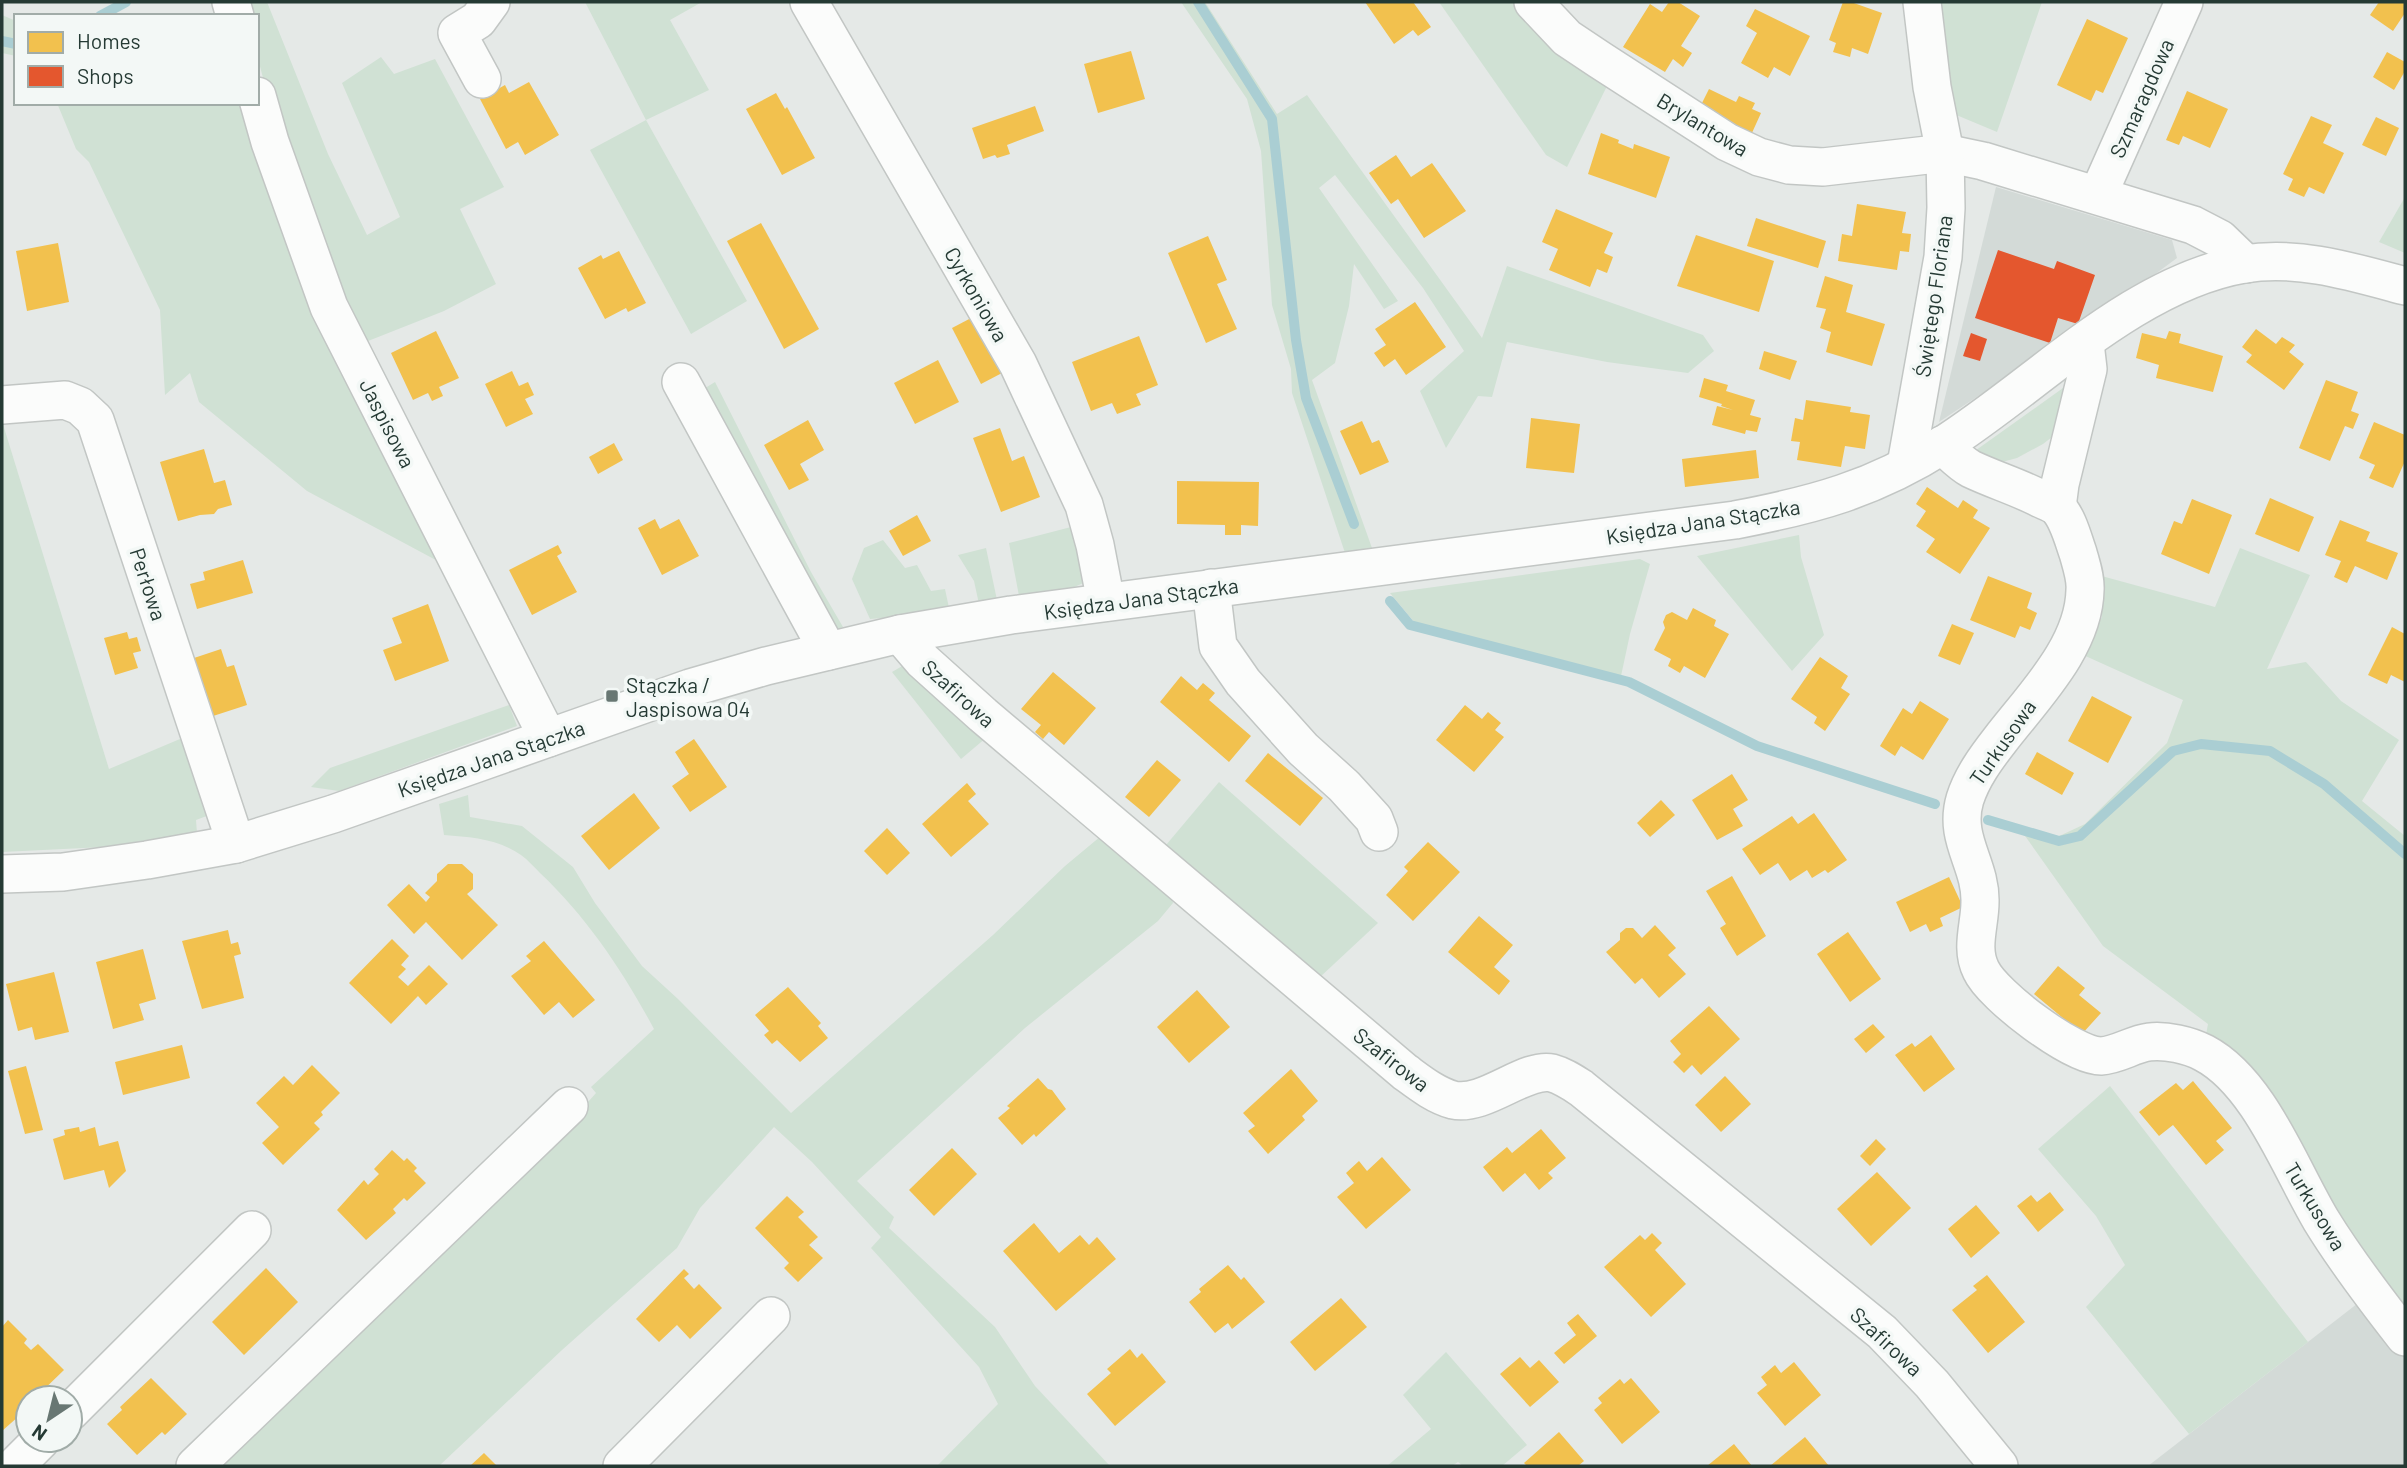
<svg xmlns="http://www.w3.org/2000/svg" width="2407" height="1468" viewBox="0 0 2407 1468" font-family="Barlow,sans-serif">
<rect width="100%" height="100%" fill="#e5e9e7"/>
<!-- built -->
<g fill="#d3dad7">
<polygon points="1996,187 2172,240 2177,258 2093,320 1939,422"/>
<polygon points="2362,1300 2405,1350 2405,1466 2148,1466"/>
</g>
<!-- green -->
<g fill="#d0e1d4">
<polygon points="244,2 267,2 328,154 367,235 400,217 342,83 381,57 394,74 435,59 504,187 460,209 496,284 444,311 363,343 277,131 257,55 257,16 247,16"/>
<polygon points="585,2 702,2 670,20 709,90 646,120 747,301 691,334 590,150 646,120"/>
<polygon points="1181,2 1205,2 1277,114 1307,95 1482,338 1507,266 1703,335 1714,351 1688,373 1607,362 1507,342 1492,397 1478,396 1446,448 1420,391 1464,351 1423,288 1335,175 1319,188 1398,301 1384,309 1354,264 1349,306 1335,363 1312,380 1372,548 1345,553 1292,393 1291,369 1272,305 1261,151 1247,99"/>
<polygon points="1439,2 1524,2 1610,80 1567,167 1546,155"/>
<polygon points="1939,2 2042,2 1997,132 1954,114"/>
<polygon points="2,15 16,21 16,56 2,53"/>
<polygon points="57,103 248,103 268,179 303,290 327,328 447,566 307,491 199,402 190,373 165,395 160,310 89,162 76,149"/>
<polygon points="2405,197 2405,253 2379,242"/>
<polygon points="715,382 811,572 843,627 834,630 697,393"/>
<polygon points="2070,383 2056,434 2043,444 2017,458 2002,462 1972,453"/>
<polygon points="2,421 109,769 187,736 212,814 196,820 197,833 125,846 2,852"/>
<polygon points="1075,526 1088,581 1072,588 1019,596 1009,543"/>
<polygon points="1799,535 1801,557 1824,635 1792,671 1697,556"/>
<polygon points="883,540 905,568 917,565 931,591 945,589 949,608 907,616 870,619 852,579 864,548"/>
<polygon points="986,548 997,600 979,604 974,581 958,555"/>
<polygon points="2240,548 2310,575 2267,669 2306,662 2341,701 2399,740 2362,801 2405,836 2405,1315 2205,1040 2208,1024 2103,946 2023,833 2055,838 2085,824 2167,743 2183,700 2081,654 2102,617 2098,575 2215,607"/>
<polygon points="1640,559 1650,564 1630,634 1621,676 1415,623 1390,593"/>
<polygon points="904,665 987,737 961,759 892,672"/>
<polygon points="509,705 517,726 339,791 311,787 330,768"/>
<polygon points="1219,782 1378,923 1319,978 1161,851"/>
<path d="M468,795L470,817L522,826L573,867L595,903L642,966L678,999L791,1113L993,935L1065,866L1107,831L1169,887L1173,903L1158,921L1025,1028L857,1181L894,1217L889,1228L995,1327L1035,1386L1110,1466H937L998,1404L979,1367L871,1248L881,1237L812,1162L774,1127L700,1208L677,1248L562,1350L439,1466H218L548,1147L596,1093L591,1087L654,1029C624,973 587,917 540,873C534,867 528,860 521,855C498,839 471,837 444,835L439,804Z"/>
<polygon points="2110,1086 2308,1342 2189,1434 2086,1307 2125,1265 2096,1216 2038,1149"/>
<polygon points="1446,1352 1527,1445 1502,1466 1463,1466 1458,1462 1452,1466 1387,1466 1431,1429 1403,1395"/>
</g>
<!-- homes -->
<g fill="#f2c14e">
<polygon points="1365,2 1413,2 1431,27 1418,36 1413,30 1394,44"/>
<polygon points="1669,2 1678,2 1700,16 1681,46 1692,53 1683,67 1673,59 1665,72 1623,47 1650,4 1662,12"/>
<polygon points="1843,2 1851,2 1882,13 1868,54 1852,48 1850,57 1833,52 1836,43 1829,40"/>
<polygon points="2379,2 2405,2 2405,13 2393,31 2370,15"/>
<polygon points="1755,9 1810,36 1790,76 1774,67 1768,78 1741,63 1757,33 1746,26"/>
<polygon points="2087,19 2128,38 2103,93 2096,90 2091,101 2057,85"/>
<polygon points="1131,51 1145,99 1098,113 1084,64"/>
<polygon points="2387,52 2405,62 2405,71 2394,90 2373,77"/>
<polygon points="529,82 559,135 525,155 518,142 506,149 480,99 505,85 509,93"/>
<polygon points="1709,89 1736,102 1739,96 1755,103 1752,109 1761,113 1751,135 1699,109"/>
<polygon points="2187,91 2228,109 2210,148 2183,136 2179,145 2166,140"/>
<polygon points="776,93 785,109 787,107 815,158 782,175 746,109"/>
<polygon points="1035,106 1044,131 1007,145 1010,154 997,158 995,155 983,159 972,128"/>
<polygon points="2311,116 2332,125 2323,143 2344,153 2324,194 2309,187 2304,197 2288,190 2293,179 2283,174"/>
<polygon points="2376,117 2399,128 2386,156 2362,145"/>
<polygon points="1601,133 1619,140 1618,143 1633,149 1634,144 1670,157 1656,198 1588,174"/>
<polygon points="1396,155 1411,177 1432,163 1466,211 1424,238 1398,199 1391,204 1369,173"/>
<polygon points="1857,204 1906,212 1902,233 1911,234 1909,252 1900,251 1897,270 1838,261 1842,234 1852,236"/>
<polygon points="1556,209 1613,233 1604,253 1613,257 1607,273 1597,269 1590,287 1549,270 1558,249 1542,242"/>
<polygon points="1756,218 1826,241 1818,268 1747,246"/>
<polygon points="761,223 819,329 784,349 727,241"/>
<polygon points="1696,235 1774,261 1759,312 1677,286"/>
<polygon points="1208,236 1227,280 1217,284 1237,329 1206,343 1168,253"/>
<polygon points="58,243 69,302 27,311 16,251"/>
<polygon points="619,251 646,303 628,312 626,308 605,319 578,268 601,255 603,259"/>
<polygon points="1825,276 1853,285 1846,312 1885,324 1872,366 1826,352 1831,332 1820,328 1826,309 1816,307"/>
<polygon points="1415,302 1446,347 1406,375 1395,359 1384,367 1374,353 1386,345 1375,329"/>
<polygon points="973,317 1002,373 981,384 952,328"/>
<polygon points="2256,329 2276,344 2282,337 2295,345 2289,352 2304,364 2284,390 2246,362 2252,355 2242,347"/>
<polygon points="436,331 459,378 439,387 443,396 432,401 428,393 413,400 391,353"/>
<polygon points="2169,331 2181,334 2179,343 2223,356 2213,392 2156,378 2159,365 2136,358 2142,333 2166,339"/>
<polygon points="1139,336 1158,385 1136,394 1141,405 1117,414 1112,403 1091,411 1072,362"/>
<polygon points="1764,351 1797,361 1790,380 1759,369"/>
<polygon points="938,360 959,402 915,424 894,383"/>
<polygon points="512,371 519,386 528,382 534,395 525,399 533,414 506,427 485,384"/>
<polygon points="1704,378 1728,385 1726,391 1755,400 1750,415 1761,418 1757,432 1746,430 1745,434 1712,425 1717,406 1733,410 1721,406 1722,404 1699,397"/>
<polygon points="2326,380 2358,392 2351,411 2359,414 2353,429 2345,426 2330,461 2299,448"/>
<polygon points="1806,400 1851,407 1850,412 1870,415 1865,449 1845,446 1841,467 1797,460 1800,442 1791,441 1795,418 1803,420"/>
<polygon points="1531,418 1580,424 1574,473 1526,468"/>
<polygon points="808,420 824,450 800,464 809,480 789,490 764,445"/>
<polygon points="1362,421 1372,443 1379,440 1389,462 1360,475 1340,431"/>
<polygon points="2374,422 2405,435 2405,461 2393,488 2369,478 2375,465 2359,458"/>
<polygon points="1000,428 1012,461 1024,456 1040,497 1001,512 973,438"/>
<polygon points="614,443 623,460 598,474 589,457"/>
<polygon points="204,449 214,483 225,480 232,505 218,509 214,514 200,515 178,521 160,462"/>
<polygon points="1756,450 1759,478 1685,487 1682,459"/>
<polygon points="1177,481 1259,482 1258,526 1241,525 1241,535 1225,535 1225,525 1177,524"/>
<polygon points="1927,487 1958,508 1963,500 1978,510 1973,518 1990,528 1960,574 1926,552 1935,539 1916,526 1926,511 1916,504"/>
<polygon points="2270,498 2314,517 2299,552 2255,534"/>
<polygon points="2192,499 2232,515 2209,574 2161,554 2174,521 2182,524"/>
<polygon points="917,515 931,541 903,556 889,531"/>
<polygon points="655,519 660,529 679,519 699,556 662,575 638,528"/>
<polygon points="2340,520 2370,532 2366,541 2398,553 2387,580 2355,566 2347,583 2334,577 2341,561 2325,555"/>
<polygon points="558,545 562,553 557,556 577,592 532,615 509,570"/>
<polygon points="243,560 253,593 197,609 190,584 205,580 203,572"/>
<polygon points="1988,576 2032,593 2027,608 2037,613 2030,630 2020,626 2015,638 1970,620"/>
<polygon points="428,604 449,661 395,681 383,650 402,643 392,618"/>
<polygon points="1693,608 1716,620 1714,626 1729,634 1705,678 1684,666 1680,673 1668,666 1671,659 1654,650 1665,628 1663,622 1666,615 1672,612 1687,620"/>
<polygon points="1952,624 1974,633 1960,665 1938,656"/>
<polygon points="2392,627 2405,634 2405,682 2391,675 2387,684 2368,675"/>
<polygon points="127,632 129,639 137,637 141,651 133,653 138,668 115,675 104,638"/>
<polygon points="221,649 227,667 234,665 247,705 210,717 191,659"/>
<polygon points="1820,657 1848,676 1841,688 1850,694 1825,731 1814,723 1817,717 1791,699"/>
<polygon points="1053,672 1096,708 1064,745 1049,732 1043,739 1035,732 1041,725 1021,709"/>
<polygon points="1181,676 1197,690 1203,683 1215,693 1209,700 1251,736 1229,762 1160,702"/>
<polygon points="2092,696 2132,717 2108,763 2068,741"/>
<polygon points="1920,701 1949,719 1923,760 1901,746 1895,756 1880,746 1903,708 1912,714"/>
<polygon points="1465,705 1482,719 1488,712 1501,723 1495,730 1504,737 1474,772 1436,740"/>
<polygon points="694,739 727,787 690,812 672,786 689,774 675,752"/>
<polygon points="2037,752 2074,773 2062,795 2025,774"/>
<polygon points="1268,753 1323,798 1300,826 1245,781"/>
<polygon points="1157,760 1181,780 1149,817 1125,797"/>
<polygon points="1732,774 1748,800 1733,809 1743,826 1717,840 1692,800"/>
<polygon points="967,783 976,794 968,801 989,824 951,857 922,824"/>
<polygon points="634,793 660,828 609,870 581,836"/>
<polygon points="1661,800 1675,815 1650,837 1637,823"/>
<polygon points="1814,813 1847,860 1828,873 1825,870 1812,878 1807,870 1790,881 1778,863 1760,875 1742,849 1792,816 1798,824"/>
<polygon points="887,828 910,853 887,875 864,851"/>
<polygon points="1428,842 1460,872 1413,921 1386,895 1408,871 1404,867"/>
<polygon points="448,864 462,864 473,874 473,889 467,894 498,925 462,960 426,922 414,934 387,905 409,884 426,902 430,897 425,893 437,881 437,874"/>
<polygon points="1732,876 1766,936 1737,956 1720,928 1726,924 1706,891"/>
<polygon points="1949,877 1963,907 1940,918 1943,926 1930,932 1926,924 1910,932 1896,902"/>
<polygon points="1479,916 1513,945 1494,967 1510,981 1499,995 1448,952"/>
<polygon points="1655,925 1676,948 1668,955 1686,974 1659,998 1642,978 1635,984 1606,952 1620,940 1620,933 1626,928 1633,928 1642,938"/>
<polygon points="228,930 231,944 238,942 241,954 234,956 244,998 202,1009 182,941"/>
<polygon points="1848,932 1881,979 1850,1002 1817,954"/>
<polygon points="392,939 409,956 401,965 406,969 398,977 408,986 429,965 448,984 426,1005 418,996 391,1024 349,983"/>
<polygon points="544,941 595,1000 573,1018 559,1002 544,1015 511,976 531,961 526,956"/>
<polygon points="143,949 156,999 139,1004 144,1020 113,1029 96,962"/>
<polygon points="2058,966 2085,988 2079,995 2101,1013 2082,1034 2034,994"/>
<polygon points="54,972 69,1032 35,1040 32,1027 18,1031 6,984"/>
<polygon points="788,987 821,1023 818,1026 828,1038 800,1062 777,1040 772,1044 764,1035 769,1031 755,1015"/>
<polygon points="1197,990 1230,1027 1189,1063 1157,1027"/>
<polygon points="1709,1006 1740,1039 1701,1075 1692,1065 1684,1073 1673,1062 1681,1054 1670,1041"/>
<polygon points="1873,1024 1885,1037 1866,1053 1854,1039"/>
<polygon points="1931,1035 1955,1069 1924,1092 1895,1055 1912,1043 1915,1047"/>
<polygon points="182,1045 190,1078 123,1095 115,1062"/>
<polygon points="312,1065 340,1093 321,1112 323,1115 314,1123 320,1129 283,1165 262,1143 279,1127 256,1103 284,1076 293,1085"/>
<polygon points="26,1066 43,1130 25,1134 8,1071"/>
<polygon points="1291,1069 1318,1101 1302,1116 1305,1120 1268,1154 1248,1131 1255,1126 1243,1113"/>
<polygon points="1725,1076 1751,1104 1721,1132 1695,1105"/>
<polygon points="1038,1078 1048,1089 1052,1090 1066,1109 1036,1137 1034,1134 1022,1145 998,1118 1010,1108 1007,1106"/>
<polygon points="2193,1081 2232,1128 2216,1141 2224,1150 2206,1165 2173,1125 2159,1136 2139,1112 2176,1083 2183,1090"/>
<polygon points="79,1127 80,1132 95,1127 99,1146 118,1141 126,1171 109,1188 104,1170 64,1180 53,1139 65,1135 64,1130"/>
<polygon points="1541,1129 1566,1158 1548,1173 1553,1178 1539,1190 1525,1173 1503,1192 1483,1167 1507,1147 1512,1153"/>
<polygon points="1876,1139 1886,1149 1870,1166 1860,1156"/>
<polygon points="952,1148 977,1174 934,1216 909,1190"/>
<polygon points="392,1150 404,1161 407,1158 417,1168 414,1171 426,1183 407,1201 404,1198 393,1209 396,1213 366,1240 337,1210 364,1180 368,1185 379,1174 374,1169"/>
<polygon points="1382,1157 1411,1190 1366,1229 1337,1197 1354,1183 1346,1173 1359,1161 1367,1171"/>
<polygon points="1877,1172 1911,1208 1871,1246 1837,1209"/>
<polygon points="2050,1192 2064,1210 2038,1232 2017,1206 2031,1195 2037,1202"/>
<polygon points="787,1196 804,1212 798,1217 818,1237 809,1245 823,1258 798,1282 784,1268 789,1263 755,1228"/>
<polygon points="1976,1205 2000,1233 1971,1258 1948,1229"/>
<polygon points="1034,1223 1059,1253 1080,1235 1089,1245 1097,1237 1116,1259 1056,1311 1003,1251"/>
<polygon points="1652,1233 1662,1243 1655,1250 1686,1284 1651,1317 1604,1267 1640,1235 1645,1240"/>
<polygon points="1228,1265 1241,1280 1244,1277 1265,1302 1232,1329 1228,1323 1215,1333 1189,1302 1201,1292 1199,1289"/>
<polygon points="266,1268 298,1302 244,1355 212,1322"/>
<polygon points="684,1269 689,1274 684,1278 694,1289 699,1284 722,1308 690,1339 677,1325 659,1342 636,1319"/>
<polygon points="1987,1275 2025,1322 1988,1353 1952,1310 1977,1290 1973,1286"/>
<polygon points="1341,1298 1367,1327 1315,1371 1290,1342"/>
<polygon points="1578,1314 1597,1336 1564,1364 1554,1353 1576,1335 1567,1323"/>
<polygon points="8,1320 27,1339 24,1343 31,1350 38,1344 64,1370 35,1398 28,1398 28,1408 2,1431 2,1327"/>
<polygon points="1130,1349 1137,1358 1142,1353 1166,1382 1115,1426 1087,1394 1111,1373 1107,1369"/>
<polygon points="1520,1357 1530,1368 1539,1360 1559,1382 1530,1407 1500,1374"/>
<polygon points="1794,1362 1821,1395 1785,1426 1757,1393 1767,1385 1761,1377 1775,1365 1781,1373"/>
<polygon points="151,1378 187,1414 165,1435 162,1432 137,1455 107,1424 122,1410 120,1407"/>
<polygon points="1631,1378 1660,1412 1622,1444 1594,1410 1602,1403 1598,1398 1620,1379 1624,1384"/>
<polygon points="1559,1432 1584,1461 1578,1466 1527,1466 1524,1463"/>
<polygon points="1805,1437 1829,1466 1770,1466"/>
<polygon points="1734,1444 1752,1466 1707,1466"/>
<polygon points="484,1453 497,1466 470,1466"/>
</g>
<!-- shops -->
<g fill="#e4572e">
<polygon points="1998,250 2054,269 2057,261 2095,275 2078,324 2058,318 2050,343 1975,318"/>
<polygon points="1971,333 1987,339 1980,361 1963,356"/>
</g>
<g fill="none" stroke-linecap="round" stroke-linejoin="round">
<!-- stream -->
<g stroke="#aaced3" stroke-width="10">
<polyline points="1198,2 1272,119 1296,340 1306,398 1354,524"/>
<polyline points="100,16 126,2"/>
<polyline points="2,41 16,44"/>
<polyline points="1390,601 1410,625 1629,682 1757,746 1935,804"/>
<polyline points="1988,820 2059,841 2080,836 2173,751 2201,744 2270,751 2324,784 2405,854"/>
</g>
<defs>
<g id="minor">
<polyline points="231,2 235,16"/>
<polyline points="809,2 1018,364 1084,505 1095,545 1106,602"/>
<polyline points="1533,2 1567,38 1600,60 1727,142 1759,157 1789,165 1823,167 1945,153 1983,161 2193,225 2220,239 2246,264"/>
<polyline points="482,79 457,33 478,20 491,2"/>
<polyline points="257,96 270,142 329,307 548,738"/>
<polyline points="2098,195 2184,2"/>
<polyline points="681,382 828,651"/>
<polyline points="2,405 65,400 80,406 95,420 236,844"/>
<path d="M1942,445C1951,453 1961,464 1971,469C1994,480 2018,487 2041,499C2045,501 2053,504 2057,507C2068,518 2073,539 2078,553C2081,564 2086,578 2085,590C2084,647 2033,697 2000,740C1986,758 1972,777 1965,799C1953,839 1981,864 1980,902C1980,925 1970,948 1981,970C1993,996 2073,1056 2101,1056C2118,1055 2133,1044 2149,1042C2166,1040 2189,1045 2204,1053C2259,1082 2290,1168 2321,1220C2346,1261 2376,1300 2405,1337"/>
<polyline points="1906,465 1943,257 1946,208 1945,153 1932,87 1922,2"/>
<polyline points="2057,507 2060,484 2088,369 2085,343"/>
<polyline points="1211,588 1218,646 1243,682 1303,749 1344,786 1374,819 1379,832"/>
<path d="M900,634L923,661L983,715L1405,1072C1420,1083 1435,1095 1453,1100C1485,1107 1525,1067 1552,1073C1563,1076 1572,1082 1581,1088L1882,1332L1932,1384L1999,1466"/>
<path d="M2,874L63,872L147,860L236,844L333,814L690,688L766,666L900,634L1011,615L1735,520C1814,505 1874,489 1943,445C2036,386 2133,283 2244,264C2299,255 2353,272 2405,286"/>
<polyline points="70,1412 252,1230"/>
<polyline points="15,1466 41,1440"/>
<polyline points="195,1466 569,1106"/>
<polyline points="622,1466 771,1316"/>
</g>
</defs>
<!-- minor casing -->
<use href="#minor" stroke="#c2c6c4" stroke-width="40"/>
<!-- minor -->
<use href="#minor" stroke="#fbfcfb" stroke-width="37"/>
</g>
<!-- markers -->
<rect fill="#687773" stroke="#f3f8f6" stroke-width="2.5" x="605" y="689" width="14" height="14" rx="3.5"/>
<g text-anchor="middle" dominant-baseline="central" stroke-width="7" stroke-linejoin="round" paint-order="stroke">
<!-- street labels -->
<g font-size="21" fill="#253a34" stroke="#f3f8f6">
<text transform="translate(2141 98) rotate(-66)">Szmaragdowa</text>
<text transform="translate(1703 124) rotate(31)">Brylantowa</text>
<text transform="translate(977 294) rotate(60)">Cyrkoniowa</text>
<text transform="translate(1933 296) rotate(-82)">Świętego Floriana</text>
<text transform="translate(388 423) rotate(63)">Jaspisowa</text>
<text transform="translate(1703 521) rotate(-9)">Księdza Jana Stączka</text>
<text transform="translate(149 584) rotate(72)">Perłowa</text>
<text transform="translate(1141 598) rotate(-8)">Księdza Jana Stączka</text>
<text transform="translate(959 693) rotate(42)">Szafirowa</text>
<text transform="translate(2002 742) rotate(-55)">Turkusowa</text>
<text transform="translate(491 758) rotate(-19)">Księdza Jana Stączka</text>
<text transform="translate(1392 1059) rotate(38)">Szafirowa</text>
<text transform="translate(2316 1206) rotate(59)">Turkusowa</text>
<text transform="translate(1887 1341) rotate(43)">Szafirowa</text>
</g>
<!-- poi labels -->
<g font-size="21" fill="#253a34" stroke="#f3f8f6" text-anchor="start">
<text x="626" y="684">Stączka /<tspan x="626" dy="24">Jaspisowa 04</tspan></text>
</g>
</g>
<!-- border -->
<rect width="2407" height="1468" fill="none" stroke="#253a34" stroke-width="7"/>
<!-- legend -->
<rect x="14" y="14" width="245" height="91" fill="#f3f8f6" stroke="#a1aca8" stroke-width="2"/>
<rect x="28" y="32" width="35" height="21" fill="#f2c14e" stroke="#a1aca8" stroke-width="2"/>
<text x="77" y="49" font-size="21" fill="#253a34">Homes</text>
<rect x="28" y="66" width="35" height="21" fill="#e4572e" stroke="#a1aca8" stroke-width="2"/>
<text x="77" y="84" font-size="21" fill="#253a34">Shops</text>
<!-- north arrow -->
<g transform="translate(49 1419) rotate(215)"><circle r="33" fill="#f3f8f6" stroke="#a1aca8" stroke-width="2"/>
<path d="M0-5L12 26L0 18L-12 26Z" fill="#687773"/>
<text y="-10" font-size="19" font-weight="bold" text-anchor="middle" fill="#253a34">N</text>
</g>
</svg>
